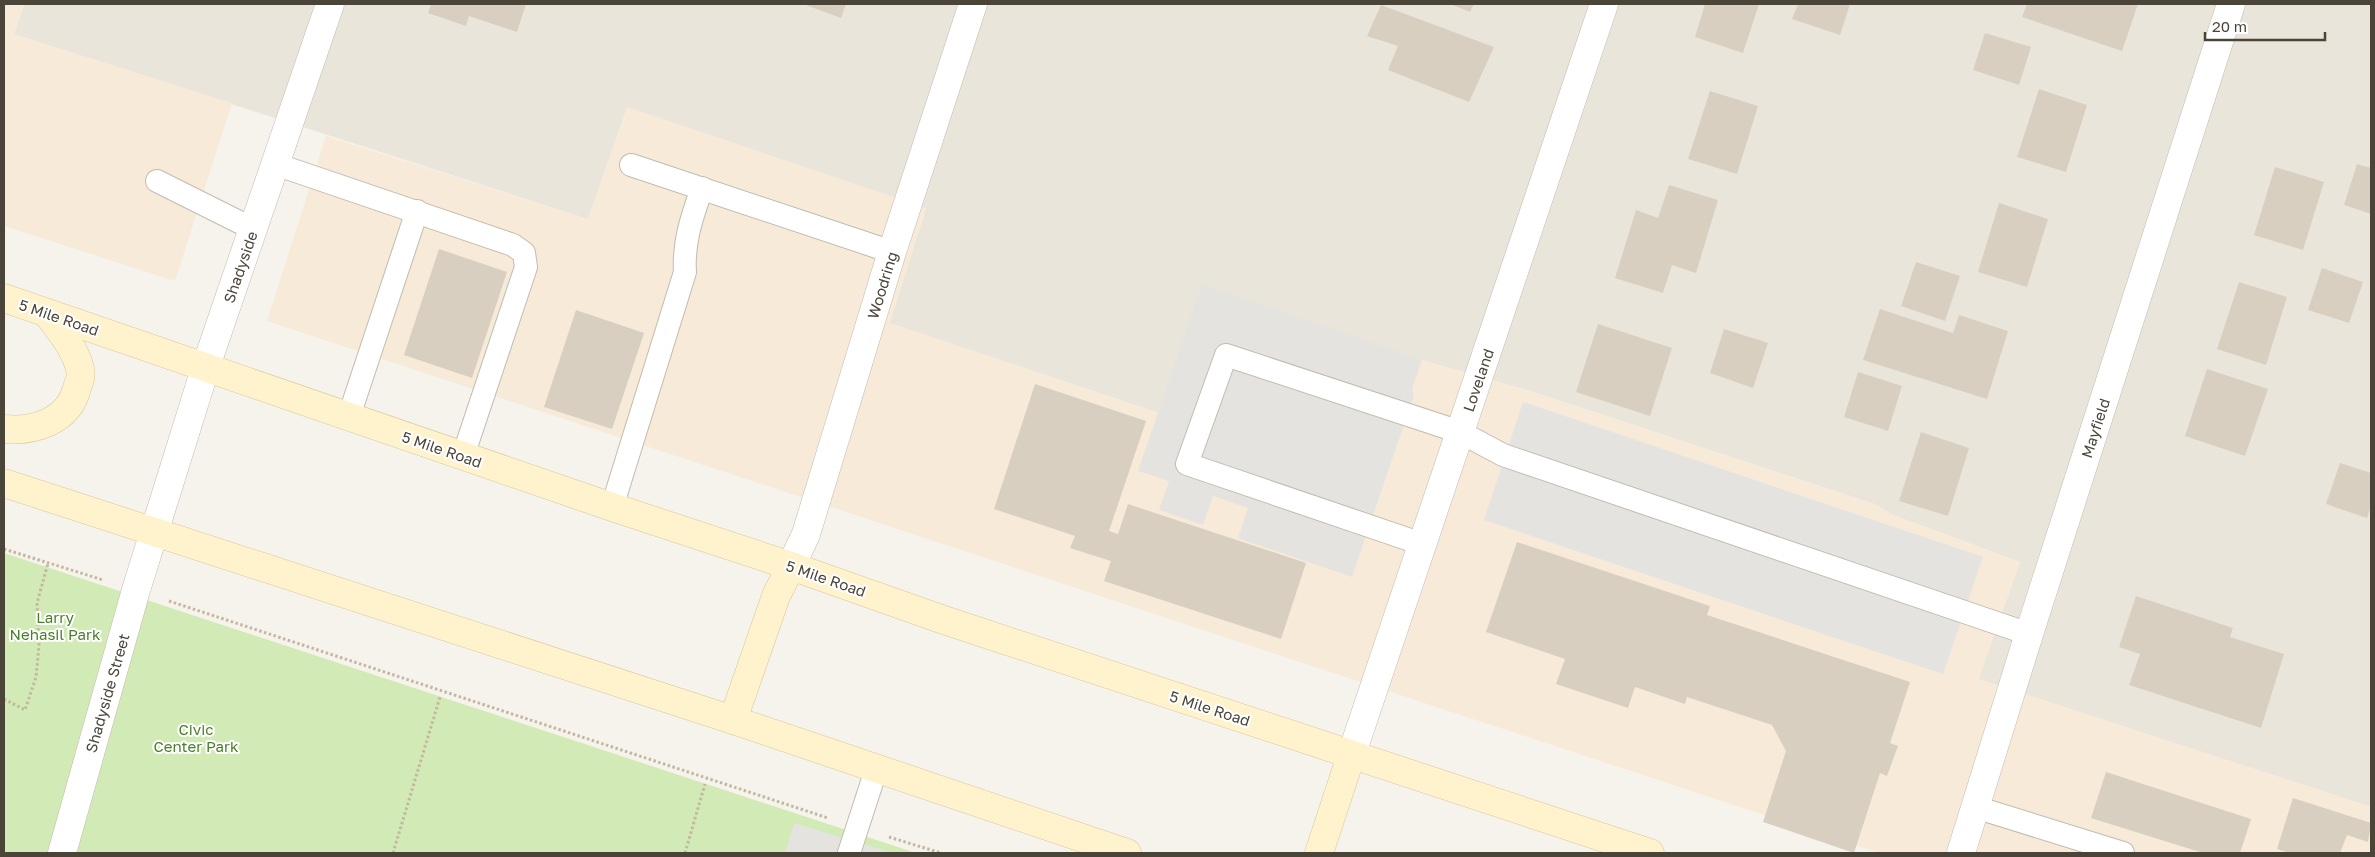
<svg xmlns="http://www.w3.org/2000/svg" width="2375" height="857" viewBox="0 0 2375 857" font-family="'Golos Text',sans-serif">
<rect width="100%" height="100%" fill="#f6f3ec"/>
<!-- residential -->
<polygon fill="#eae5da" points="24,4 2371,4 2371,807 1978,679 2020,562 1893,515 1875,504 1530,391 1422,360 1162,414 889,323 926,209 627,108 588,219 14,34"/>
<!-- commercial -->
<g fill="#f7ead8">
<polygon points="4,4 23,4 14,34 232,103 175,281 4,226"/>
<polygon points="628,107 926,208 890,323 1162,414 1422,360 1530,391 1875,504 1893,515 2020,562 1979,679 2371,807 2371,853 1879,853 267,321 326,136 588,219"/>
</g>
<!-- green -->
<polygon fill="#d2eab5" points="4,553 916,853 4,853"/>
<!-- parking -->
<g fill="#e5e3e0">
<polygon points="1202,284 1422,360 1412,389 1414,395 1352,577 1238,538 1248,508 1213,496 1203,525 1159,510 1169,481 1138,471"/>
<polygon points="1523,402 1983,557 1943,674 1484,520"/>
<polygon points="794,823 893,853 785,853"/>
</g>
<!-- building -->
<g fill="#d8cfc1">
<polygon points="431,4 526,4 517,32 469,16 466,26 428,13"/>
<polygon points="803,4 846,4 841,18"/>
<polygon points="1450,4 1474,4 1470,12"/>
<polygon points="1705,4 1759,4 1743,53 1695,37"/>
<polygon points="1798,4 1850,4 1840,35 1792,19"/>
<polygon points="2027,4 2138,4 2122,51 2022,17"/>
<polygon points="1381,5 1494,47 1469,102 1388,70 1398,46 1367,36"/>
<polygon points="1985,33 2031,47 2019,85 1973,70"/>
<polygon points="2039,89 2087,105 2066,172 2017,157"/>
<polygon points="1710,91 1758,106 1737,174 1688,159"/>
<polygon points="2357,164 2371,168 2371,214 2344,205"/>
<polygon points="2275,167 2324,182 2303,250 2254,235"/>
<polygon points="1669,185 1718,200 1696,273 1672,265 1663,293 1615,278 1636,210 1658,218"/>
<polygon points="1999,203 2048,219 2027,287 1978,272"/>
<polygon points="439,249 507,272 472,378 404,355"/>
<polygon points="1916,262 1960,276 1945,321 1901,306"/>
<polygon points="2322,268 2363,282 2349,323 2308,310"/>
<polygon points="2239,282 2287,297 2266,365 2217,349"/>
<polygon points="1880,309 1953,333 1959,315 2008,331 1987,399 1863,360"/>
<polygon points="576,310 644,333 612,429 544,407"/>
<polygon points="1598,324 1672,348 1650,416 1576,392"/>
<polygon points="1724,329 1768,343 1753,388 1710,373"/>
<polygon points="2207,369 2268,389 2245,456 2185,436"/>
<polygon points="1858,372 1902,386 1888,431 1844,417"/>
<polygon points="1035,384 1146,421 1109,531 1118,534 1128,504 1306,563 1281,639 1104,581 1111,561 1070,548 1075,536 994,509"/>
<polygon points="1921,432 1969,448 1948,516 1899,501"/>
<polygon points="2340,463 2371,473 2371,505 2367,518 2326,504"/>
<polygon points="1517,542 1710,606 1707,615 1910,682 1890,743 1898,746 1887,776 1880,773 1854,853 1763,822 1786,751 1772,725 1687,697 1685,704 1635,687 1628,708 1556,684 1565,659 1486,632"/>
<polygon points="2136,596 2233,628 2230,637 2284,654 2261,728 2129,685 2140,654 2119,647"/>
<polygon points="2106,772 2251,819 2240,853 2203,853 2091,818"/>
<polygon points="2293,798 2371,823 2368,842 2347,835 2340,853 2290,853 2277,849"/>
</g>
<g fill="none" stroke-linecap="round" stroke-linejoin="round">
<defs>
<g id="lane">
<polyline points="275,164 513,245 524,253 526,267 463,456"/>
<polyline points="631,165 892,252"/>
<polyline points="157,181 253,229"/>
<polyline points="349,416 417,211"/>
<path d="M612,507L685,272C683,242 692,217 702,188"/>
<polyline points="1422,544 1187,464 1226,355 1460,432 1503,455 2029,634"/>
<polyline points="1975,807 2123,853"/>
<polyline points="849,853 876,770"/>
</g>
<g id="street">
<polyline points="791,566 806,534 892,252 973,4"/>
<polyline points="1351,756 1604,4"/>
<polyline points="62,853 136,590 206,366 330,4"/>
<polyline points="1961,853 2029,634 2231,4"/>
</g>
<g id="secondary">
<polyline points="4,298 612,507 791,566 941,619 1650,853"/>
<path d="M4,429C34,432 69,421 77,388C79,382 82,375 80,369C75,348 60,331 47,313"/>
<polyline points="4,483 733,720 1127,853"/>
<polyline points="733,720 776,596 791,566"/>
<polyline points="1319,853 1351,756"/>
</g>
</defs>
<!-- lane casing -->
<use href="#lane" stroke="#c2bbae" stroke-width="24"/>
<!-- street casing -->
<use href="#street" stroke="#c2bbae" stroke-width="29"/>
<!-- secondary casing -->
<use href="#secondary" stroke="#d6c79b" stroke-width="29"/>
<!-- path -->
<g stroke="#c4b79f" stroke-width="3" stroke-dasharray="2.5 2.5" stroke-linecap="butt">
<polyline points="4,549 103,580"/>
<polyline points="169,601 828,818"/>
<polyline points="4,699 25,710 36,677 39,646 37,603 48,563"/>
<polyline points="889,837 941,853"/>
<polyline points="393,853 440,697"/>
<polyline points="685,853 705,784"/>
</g>
<!-- lane -->
<use href="#lane" stroke="#fff" stroke-width="22"/>
<!-- street -->
<use href="#street" stroke="#fff" stroke-width="28"/>
<!-- secondary -->
<use href="#secondary" stroke="#fff3cd" stroke-width="28"/>
</g>
<g text-anchor="middle" dominant-baseline="central" stroke-width="4" stroke-linejoin="round" paint-order="stroke">
<!-- street labels -->
<g font-size="15" fill="#4b4439" stroke="#fff">
<text transform="translate(240 267) rotate(-71)">Shadyside</text>
<text transform="translate(882 285) rotate(-73)">Woodring</text>
<text transform="translate(59 317) rotate(19)">5 Mile Road</text>
<text transform="translate(1478 380) rotate(-71)">Loveland</text>
<text transform="translate(2095 428) rotate(-72)">Mayfield</text>
<text transform="translate(442 449) rotate(19)">5 Mile Road</text>
<text transform="translate(826 578) rotate(19)">5 Mile Road</text>
<text transform="translate(107 693) rotate(-74)">Shadyside Street</text>
<text transform="translate(1210 708) rotate(18)">5 Mile Road</text>
</g>
<!-- park labels -->
<g font-size="15" fill="#4a7f2a" stroke="#fff">
<text x="55" y="617">Larry<tspan x="55" dy="17">Nehasil Park</tspan></text>
<text x="196" y="729">Civic<tspan x="196" dy="17">Center Park</tspan></text>
</g>
</g>
<!-- border -->
<rect width="2375" height="857" fill="none" stroke="#4b4439" stroke-width="10"/>
<!-- scale -->
<path d="M2205 32v8h120v-8" fill="none" stroke="#4b4439" stroke-width="2.5"/>
<text x="2212" y="32" font-size="15" fill="#4b4439" stroke="#ffffff" stroke-width="4" paint-order="stroke">20 m</text>
</svg>
